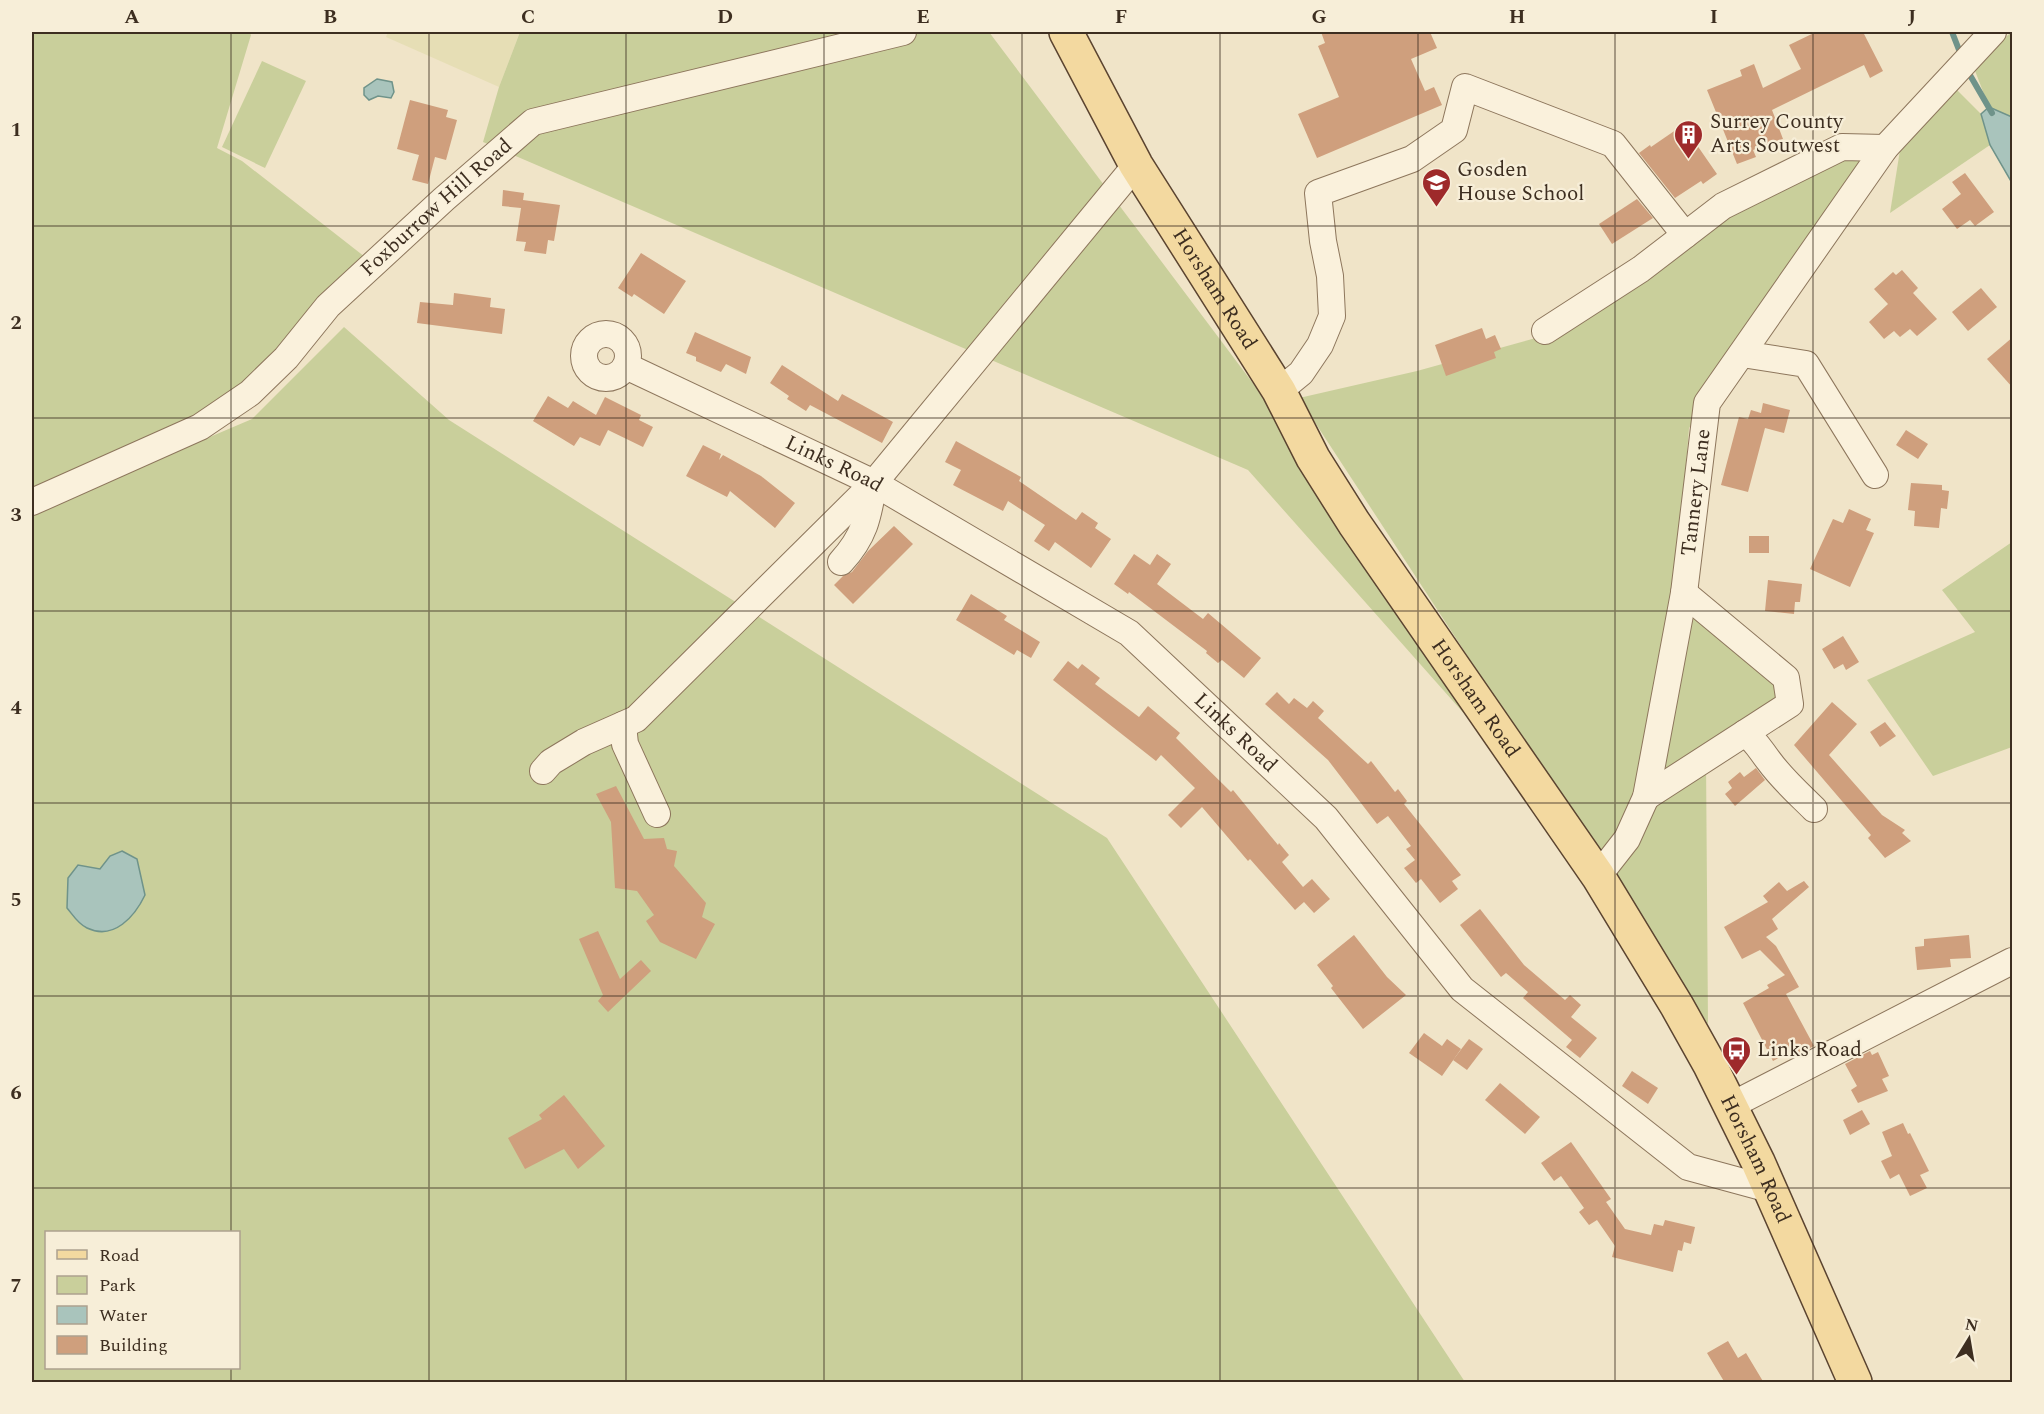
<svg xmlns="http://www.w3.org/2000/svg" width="2044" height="1414" viewBox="0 0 2044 1414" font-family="Spectral,serif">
<rect width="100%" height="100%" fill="#f0e4c8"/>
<!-- farmland -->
<polygon fill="#e6deb5" points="388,32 520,32 499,87 386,37"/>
<!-- green -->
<g fill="#c9cf9b" fill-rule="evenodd">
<polygon points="32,32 249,32 251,35 217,148 242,161 374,264 200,427 32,501"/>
<polygon points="520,32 989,32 1255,386 1468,718 1248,470 483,142 499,87"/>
<polygon points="2012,32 2012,117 1989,107 1972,63"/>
<polygon points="262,61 306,81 265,168 222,147"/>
<polygon points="1953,86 1981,114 1990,145 1890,213 1900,150"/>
<polygon points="1841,139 1894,147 1689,428 1676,592 1787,690 1706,759 1708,1024 1299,398 1417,371 1565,330"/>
<path d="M344,327L449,420L1107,838L1465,1382H32V513L252,419ZM46,1232H238V1368H46Z"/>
<polygon points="2012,542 2012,747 1933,776 1867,680 1975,632 1942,590"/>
</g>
<!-- water -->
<g fill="#a9c4bc" stroke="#6f938a" stroke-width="1.5">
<polygon points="377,79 392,82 394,92 391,98 378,96 369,100 364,95 364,88"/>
<polygon points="1989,107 2012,117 2012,183 1990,145 1981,114"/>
<path d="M122,851L137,859L145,895C135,916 114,941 87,928C78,924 73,915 67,908L68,878L78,865L100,869L110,856Z"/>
</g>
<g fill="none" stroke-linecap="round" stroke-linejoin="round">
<!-- stream -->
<g stroke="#6f938a" stroke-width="6">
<polyline points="1952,32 1961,55"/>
<polyline points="1967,70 1992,113"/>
</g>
</g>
<!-- building -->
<g fill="#cf9f7d">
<polygon points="1321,32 1430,32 1437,48 1411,59 1425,91 1434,87 1442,105 1317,158 1298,114 1339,97 1318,46 1325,43"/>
<polygon points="1816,32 1863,32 1883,71 1870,78 1864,65 1772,110 1783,139 1753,150 1756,157 1737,164 1707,90 1742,76 1740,70 1754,64 1763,88 1801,69 1789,45"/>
<polygon points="410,100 448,110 446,117 457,120 446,160 435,157 428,184 412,180 419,155 397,149"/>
<polygon points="1683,125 1717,174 1703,184 1701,181 1675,198 1639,153 1650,145 1651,147"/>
<polygon points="1965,173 1994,212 1975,226 1970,220 1957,229 1942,209 1961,194 1952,182"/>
<polygon points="503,190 524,193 523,200 560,205 554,241 548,240 546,254 524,251 526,242 516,241 521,208 502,206"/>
<polygon points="1637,199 1653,218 1612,244 1599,224"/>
<polygon points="641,253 686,281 664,314 634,294 632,297 618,288"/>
<polygon points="1902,270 1918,288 1913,293 1937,319 1917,336 1910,329 1900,337 1894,331 1884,339 1869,322 1888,304 1874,289 1893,272 1896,275"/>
<polygon points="1981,288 1997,307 1968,331 1952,312"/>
<polygon points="454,293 491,298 490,307 505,309 502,334 417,323 420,302 453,305"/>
<polygon points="1482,328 1486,339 1495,335 1501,349 1494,352 1496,358 1446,376 1435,345"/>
<polygon points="695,332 751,357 746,374 726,364 721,372 696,361 696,357 686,353"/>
<polygon points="2013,337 2013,388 1987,359"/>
<polygon points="782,365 838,401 842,394 893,422 882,443 810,405 806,411 787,399 789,396 770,383"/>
<polygon points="548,396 568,408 573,401 596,415 605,397 641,415 639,420 653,427 643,447 608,430 600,446 580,437 574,446 533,421"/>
<polygon points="1763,403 1790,410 1784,433 1765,428 1748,492 1721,485 1739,417 1748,419 1751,410 1761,413"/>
<polygon points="1906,430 1928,444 1918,459 1896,445"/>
<polygon points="956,441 1021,477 1019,481 1076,520 1082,512 1098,523 1095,528 1111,539 1091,568 1055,542 1049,551 1034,541 1045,525 1008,501 1003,511 953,485 961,470 945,462"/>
<polygon points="703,445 721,454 719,460 723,455 761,476 795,503 775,528 730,491 727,497 686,476"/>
<polygon points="1911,483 1942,485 1942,490 1949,491 1947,509 1941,508 1939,528 1914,526 1915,511 1908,510"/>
<polygon points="1849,509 1871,519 1866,530 1874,533 1850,587 1810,569 1833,519 1843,523"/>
<polygon points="894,526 913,544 853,604 834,585 843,576 852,572 868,551"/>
<rect x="1749" y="536" width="20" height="17"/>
<polygon points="1134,554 1150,565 1157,554 1171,564 1157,584 1203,619 1208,613 1261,658 1244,678 1222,660 1218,663 1206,653 1207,651 1129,592 1128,594 1114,584"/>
<polygon points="1768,580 1802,584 1800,602 1795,602 1794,614 1765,611"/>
<polygon points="971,594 1007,616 1004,620 1040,642 1031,658 1017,650 1014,655 956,620"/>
<polygon points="1843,636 1859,662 1846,670 1843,664 1834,669 1822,649"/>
<polygon points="1068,661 1078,669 1082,664 1100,678 1095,684 1139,717 1148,706 1180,733 1176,738 1231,792 1233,790 1278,845 1279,843 1289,855 1282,862 1303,887 1312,879 1330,899 1314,913 1304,902 1295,910 1250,859 1248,861 1202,807 1181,828 1168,815 1195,788 1161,755 1156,761 1053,680"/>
<polygon points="1277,692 1289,704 1294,698 1307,708 1313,701 1324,711 1318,718 1368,764 1371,761 1395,792 1398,789 1407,801 1404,804 1461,875 1452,881 1458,889 1440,903 1421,879 1416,883 1404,868 1415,860 1406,849 1411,846 1388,816 1377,824 1328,760 1265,704"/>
<polygon points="1832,702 1857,724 1829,755 1882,815 1905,830 1902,833 1911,841 1885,858 1868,838 1871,835 1794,745"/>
<polygon points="1885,722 1896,736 1880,747 1870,732"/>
<polygon points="1756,768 1765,780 1735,806 1725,794 1732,788 1728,782 1740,772 1744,777"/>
<polygon points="616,786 644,839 664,838 667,849 677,851 674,866 706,903 702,917 715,924 696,959 660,942 646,921 654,915 637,891 615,888 611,822 596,794"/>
<polygon points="1804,881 1809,887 1772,919 1778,929 1766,937 1776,946 1799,987 1786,994 1814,1046 1798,1054 1795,1049 1773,1061 1743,1003 1769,988 1767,985 1785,975 1760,950 1742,959 1724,927 1768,902 1763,896 1779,882 1787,891"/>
<polygon points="1480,909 1524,965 1565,1000 1570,995 1581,1005 1571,1017 1597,1038 1580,1058 1566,1047 1572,1040 1523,998 1528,992 1506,973 1501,977 1460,925"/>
<polygon points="598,931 620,979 641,960 651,971 608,1012 598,1001 603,995 579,939"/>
<polygon points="1354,935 1387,977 1406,995 1363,1029 1331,988 1333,986 1317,965"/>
<polygon points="1969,935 1971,958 1950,959 1951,967 1917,970 1915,947 1924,946 1924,939"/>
<polygon points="1424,1033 1442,1046 1447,1039 1461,1049 1442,1076 1409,1053"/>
<polygon points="1469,1039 1483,1049 1467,1070 1453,1060"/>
<polygon points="1870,1051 1872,1055 1878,1052 1889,1076 1882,1079 1888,1091 1858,1103 1851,1090 1857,1086 1845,1064"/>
<polygon points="1632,1071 1658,1088 1648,1104 1622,1086"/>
<polygon points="1500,1083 1540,1117 1525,1134 1485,1100"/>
<polygon points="564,1095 605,1146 578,1169 564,1149 525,1169 508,1138 542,1119 539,1115"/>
<polygon points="1862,1110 1870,1124 1850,1135 1843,1120"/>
<polygon points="1903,1123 1908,1134 1910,1133 1929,1171 1920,1175 1927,1188 1910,1196 1899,1174 1890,1179 1881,1161 1892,1156 1882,1132"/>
<polygon points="1571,1142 1611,1199 1606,1202 1625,1229 1651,1235 1654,1224 1663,1226 1665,1220 1695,1227 1691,1244 1684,1242 1682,1251 1678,1250 1673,1272 1612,1257 1615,1246 1597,1220 1589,1225 1579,1212 1584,1208 1561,1176 1554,1181 1541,1163"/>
<polygon points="1728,1341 1738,1358 1746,1353 1764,1383 1725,1383 1707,1353"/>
</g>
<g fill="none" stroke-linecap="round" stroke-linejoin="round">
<defs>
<g id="minor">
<polyline points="1545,331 1641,269 1723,206 1842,147 1885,148"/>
<circle cx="606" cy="356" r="22"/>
<polyline points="1742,354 1806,364 1875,475"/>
<path id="s1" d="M626,366L874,483L1129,633L1326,818L1462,989L1688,1167L1769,1189"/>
<polyline points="1279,391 1301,373 1320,345 1332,316 1330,276 1323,241 1318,193 1412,159 1454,130 1465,87 1613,144 1685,235"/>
<path id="s2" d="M32,502L200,427L250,393L286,358L328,306L444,199L533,122L903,32"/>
<path d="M841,562C865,536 868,517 874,483"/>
<polyline points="623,725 625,744 657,814"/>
<path d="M1745,733C1756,741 1761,751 1769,761C1782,779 1799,794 1814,809"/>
<polyline points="543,771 551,762 584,742 636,719 874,483 1136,165"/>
<polyline points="1646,797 1790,704 1786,678 1684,593"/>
<path id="s3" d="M1598,876L1627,839L1646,797L1684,593L1707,403L1885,148L1993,32"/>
<polyline points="1730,1106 2012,961"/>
</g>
<g id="major">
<path id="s4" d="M1066,32L1136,165L1279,391L1313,458L1354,523L1598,876L1677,1006L1710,1065L1758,1162L1855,1382"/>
</g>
</defs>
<!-- minor casing -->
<use href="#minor" stroke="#8d765c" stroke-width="28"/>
<!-- major casing -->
<use href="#major" stroke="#5b4430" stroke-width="36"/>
<!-- minor -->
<use href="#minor" stroke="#faf1dc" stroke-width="26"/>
<!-- major -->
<use href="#major" stroke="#f3d9a0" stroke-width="33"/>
</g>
<!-- grid -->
<path fill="none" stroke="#3d2e20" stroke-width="1.5" stroke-opacity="0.55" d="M231,32V1232M429,32V1382M626,32V1382M824,32V1382M1022,32V1382M1220,32V1382M1418,32V1382M1615,32V1382M1813,32V1382M32,226H2012M32,418H2012M32,611H2012M32,803H2012M32,996H2012M32,1188H2012M231,1368V1382"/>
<!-- icons -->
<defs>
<symbol id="building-pin" viewBox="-11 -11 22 30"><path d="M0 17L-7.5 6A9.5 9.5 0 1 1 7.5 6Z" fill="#9e2a2b" stroke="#f7eed8"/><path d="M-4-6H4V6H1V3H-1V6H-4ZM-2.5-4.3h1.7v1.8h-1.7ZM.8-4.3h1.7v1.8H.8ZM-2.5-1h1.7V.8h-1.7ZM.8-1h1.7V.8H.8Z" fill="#fff"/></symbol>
<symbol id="school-pin" viewBox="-11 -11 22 30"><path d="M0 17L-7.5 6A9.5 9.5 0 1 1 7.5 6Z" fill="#9e2a2b" stroke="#f7eed8"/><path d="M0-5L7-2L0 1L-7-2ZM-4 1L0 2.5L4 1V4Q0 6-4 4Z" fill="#fff"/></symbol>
<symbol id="bus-pin" viewBox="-11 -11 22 30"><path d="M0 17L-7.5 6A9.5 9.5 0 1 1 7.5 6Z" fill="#9e2a2b" stroke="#f7eed8"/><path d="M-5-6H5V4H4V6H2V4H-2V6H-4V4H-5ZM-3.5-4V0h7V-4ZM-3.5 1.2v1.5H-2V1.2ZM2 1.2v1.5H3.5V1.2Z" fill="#fff"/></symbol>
</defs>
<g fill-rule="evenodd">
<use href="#building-pin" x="1672" y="118" width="33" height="45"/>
<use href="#school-pin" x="1420" y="166" width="33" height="45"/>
<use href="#bus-pin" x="1720" y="1034" width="33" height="45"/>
</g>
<g text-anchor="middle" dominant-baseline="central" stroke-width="4.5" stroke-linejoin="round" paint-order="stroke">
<!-- poi labels -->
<g font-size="21" fill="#3d2e20" stroke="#f7eed8" text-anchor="start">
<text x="1710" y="122">Surrey County<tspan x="1710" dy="24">Arts Soutwest</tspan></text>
<text x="1457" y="170">Gosden<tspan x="1457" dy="24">House School</tspan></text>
<text x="1757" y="1050">Links Road</text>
</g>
<!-- street labels -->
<g font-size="21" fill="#3d2e20" stroke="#f7eed8">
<text stroke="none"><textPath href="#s2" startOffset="508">Foxburrow Hill Road</textPath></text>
<text stroke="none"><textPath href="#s4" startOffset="297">Horsham Road</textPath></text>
<text stroke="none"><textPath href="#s1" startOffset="230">Links Road</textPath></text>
<text stroke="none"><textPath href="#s3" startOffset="402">Tannery Lane</textPath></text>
<text stroke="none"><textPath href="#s4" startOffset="783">Horsham Road</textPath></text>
<text stroke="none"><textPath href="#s1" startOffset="716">Links Road</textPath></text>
<text stroke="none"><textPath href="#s4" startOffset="1323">Horsham Road</textPath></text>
</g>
</g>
<!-- border -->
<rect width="2044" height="1414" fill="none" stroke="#f7eed8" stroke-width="66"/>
<!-- legend -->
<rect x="45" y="1231" width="195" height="138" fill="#f7eed8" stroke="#ada18e" stroke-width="1.5"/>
<rect x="57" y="1250" width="30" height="9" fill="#f3d9a0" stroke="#ada18e" stroke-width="1.5"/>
<text x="99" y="1261" font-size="18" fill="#3d2e20">Road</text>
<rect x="57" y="1276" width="30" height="18" fill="#c9cf9b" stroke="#ada18e" stroke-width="1.5"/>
<text x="99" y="1291" font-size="18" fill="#3d2e20">Park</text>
<rect x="57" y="1306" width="30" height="18" fill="#a9c4bc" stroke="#ada18e" stroke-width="1.5"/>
<text x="99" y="1321" font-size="18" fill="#3d2e20">Water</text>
<rect x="57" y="1336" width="30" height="18" fill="#cf9f7d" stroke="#ada18e" stroke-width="1.5"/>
<text x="99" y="1351" font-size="18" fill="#3d2e20">Building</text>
<!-- north arrow -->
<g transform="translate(1969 1339) rotate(11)" stroke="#f7eed8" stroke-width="4.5" paint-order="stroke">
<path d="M0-4.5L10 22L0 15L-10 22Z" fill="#3d2e20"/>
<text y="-9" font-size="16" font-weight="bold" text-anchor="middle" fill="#3d2e20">N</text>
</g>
<rect x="33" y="33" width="1978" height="1348" fill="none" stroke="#3d2e20" stroke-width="2"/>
<g font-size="20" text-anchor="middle" font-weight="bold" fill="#3d2e20">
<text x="132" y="23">A</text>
<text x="330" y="23">B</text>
<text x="528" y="23">C</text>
<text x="725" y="23">D</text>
<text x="923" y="23">E</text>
<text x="1121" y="23">F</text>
<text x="1319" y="23">G</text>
<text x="1517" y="23">H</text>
<text x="1714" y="23">I</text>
<text x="1912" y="23">J</text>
<text x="16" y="136">1</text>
<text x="16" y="329">2</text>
<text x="16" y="521">3</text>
<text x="16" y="714">4</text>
<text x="16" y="906">5</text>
<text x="16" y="1099">6</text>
<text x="16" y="1292">7</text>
</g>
</svg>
